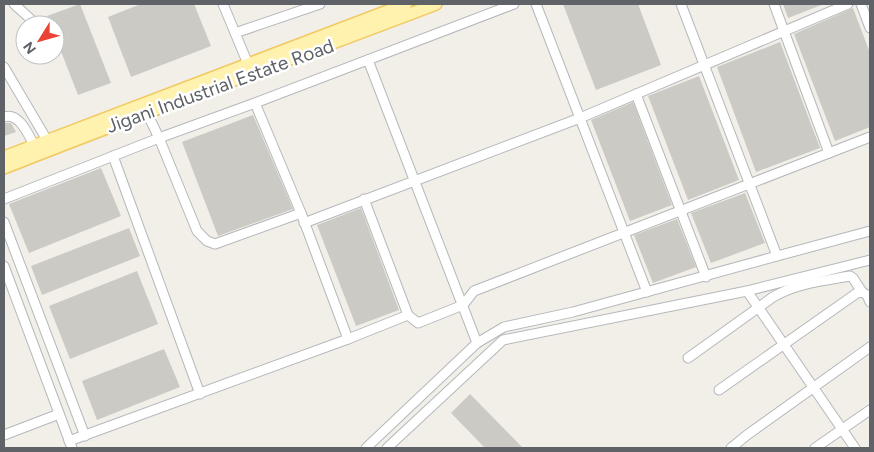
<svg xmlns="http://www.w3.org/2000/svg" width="874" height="452" viewBox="0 0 874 452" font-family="Figtree,sans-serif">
<rect width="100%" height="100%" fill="#f1efe8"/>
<!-- building -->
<g fill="#cccac5">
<polygon points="80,4 111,83 78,95 55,36 55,25 51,25 47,16"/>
<polygon points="141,4 194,4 211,46 131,77 108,17"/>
<polygon points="563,4 638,4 661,65 596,90"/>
<polygon points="783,4 824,4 788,18"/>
<polygon points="853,8 870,53 870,127 835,141 794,34"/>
<polygon points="780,42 820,148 756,172 717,67"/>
<polygon points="699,76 739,180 688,200 648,96"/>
<polygon points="633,102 672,205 630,221 591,120"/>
<polygon points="253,115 293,209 218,236 182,142"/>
<polygon points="4,123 11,123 16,132 4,136"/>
<polygon points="101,168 121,216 29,253 9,204"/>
<polygon points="745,193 765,243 711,263 691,213"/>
<polygon points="361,208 399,310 356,326 317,225"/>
<polygon points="677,219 696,267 653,283 634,235"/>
<polygon points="129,228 140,256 42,295 31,266"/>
<polygon points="137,271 158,324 70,359 49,306"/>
<polygon points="164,349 180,387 97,420 82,381"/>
<polygon points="470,394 523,448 485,448 451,413"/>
</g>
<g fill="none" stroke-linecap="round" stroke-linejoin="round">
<defs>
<g id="minor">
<polyline points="14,4 37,25"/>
<polyline points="223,4 248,64"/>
<polyline points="536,4 647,292"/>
<polyline points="774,4 829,153"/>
<polyline points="861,4 870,28"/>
<polyline points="235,33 320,4"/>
<polyline points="368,60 477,343"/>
<polyline points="4,67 47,140"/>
<polyline points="636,94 706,277"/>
<path d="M4,117C19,112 28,134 34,145"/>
<polyline points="113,156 200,394"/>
<polyline points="4,199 159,138 147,113"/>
<polyline points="364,199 408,315"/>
<polyline points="301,213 215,244 207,241 197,231 159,138 255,103 514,4"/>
<polyline points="4,222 85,436"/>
<polyline points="304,223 580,118 848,4"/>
<polyline points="777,256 870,231"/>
<polyline points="4,266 72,448"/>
<polyline points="747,291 855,448"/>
<polyline points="348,339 408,315 418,323 463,305 474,291 870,137"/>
<path d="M688,358L773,297C797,283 823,281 850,276L853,278L862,292"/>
<polyline points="719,390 857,293 862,292 867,295 870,302"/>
<polyline points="4,435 59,414"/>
<polyline points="69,441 348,339 301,213 255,103"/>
<polyline points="366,448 477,343 504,327 573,312 777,256 681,4"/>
<polyline points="387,448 503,340 747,291 870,260"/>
<polyline points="731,448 747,435 870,347"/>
<polyline points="815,448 870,410"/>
</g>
<g id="major">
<polyline points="4,157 406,4"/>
<path d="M4,168C147,111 292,59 436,4"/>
</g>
</defs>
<!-- minor casing -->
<use href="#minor" stroke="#b5b8bc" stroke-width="11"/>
<!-- major casing -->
<use href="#major" stroke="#f2c960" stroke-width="14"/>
<!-- minor -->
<use href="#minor" stroke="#fff" stroke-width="9"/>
<!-- major -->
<use href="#major" stroke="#fff2af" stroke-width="11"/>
</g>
<g text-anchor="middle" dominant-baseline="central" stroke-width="5" stroke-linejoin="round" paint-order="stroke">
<!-- street labels -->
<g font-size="19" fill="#5f6368" stroke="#fff">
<text transform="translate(220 86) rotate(-20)">Jigani Industrial Estate Road</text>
</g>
</g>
<!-- border -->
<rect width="874" height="452" fill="none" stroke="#5f6368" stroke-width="10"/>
<!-- north arrow -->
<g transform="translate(40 40) rotate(233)"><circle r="24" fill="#ffffff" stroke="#bfc1c3"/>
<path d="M0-4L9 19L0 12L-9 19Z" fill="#ea4335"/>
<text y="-8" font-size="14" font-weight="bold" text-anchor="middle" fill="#5f6368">N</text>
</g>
</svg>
